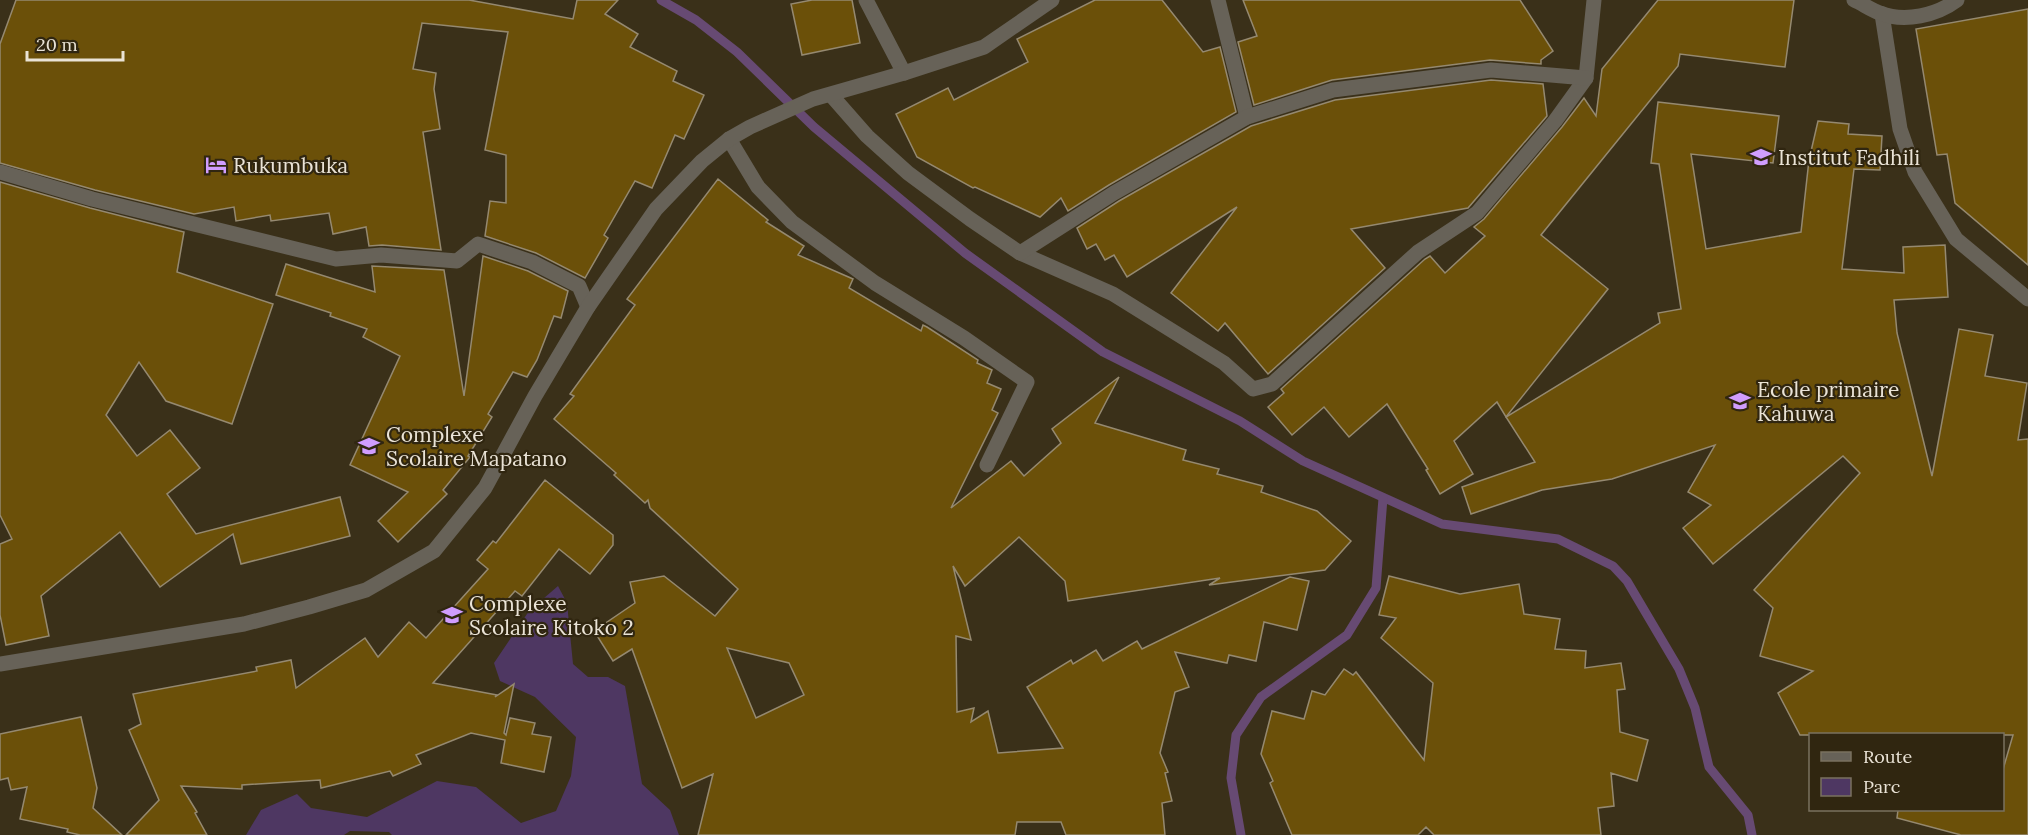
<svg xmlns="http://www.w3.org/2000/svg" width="2028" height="835" viewBox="0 0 2028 835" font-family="Lora,serif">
<rect width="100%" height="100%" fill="#3a3019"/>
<!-- green -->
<polygon fill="#4e3762" points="558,586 567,603 573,664 588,677 608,677 625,686 642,784 670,810 679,835 392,835 389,832 350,831 344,835 246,835 261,810 297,794 311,808 367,817 437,781 476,787 521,823 556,811 571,776 576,737 535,697 500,681 494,663 529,611"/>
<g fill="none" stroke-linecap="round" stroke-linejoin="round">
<!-- stream -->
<g stroke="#674a73" stroke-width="9">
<polyline points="661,0 696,20 737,52 814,127 965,253 1103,352 1240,421 1303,461 1442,524 1558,539 1613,566 1627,581 1679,669 1695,708 1709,767 1748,815 1752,835"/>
<polyline points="1241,835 1231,778 1236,735 1261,697 1347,635 1376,588 1383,498"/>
</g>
</g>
<!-- building -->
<g fill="#6b5009" stroke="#958970" stroke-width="1.5" fill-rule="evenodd">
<polygon points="16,0 469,0 573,19 577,0 618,0 605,14 638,34 630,47 677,71 673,81 704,95 684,139 675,135 652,188 635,181 604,235 608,238 585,278 536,253 485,236 490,201 506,203 506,155 485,150 508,32 422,23 413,69 436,73 434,89 440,129 423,132 441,250 382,245 369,246 366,227 333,234 329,213 271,221 270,215 236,221 234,207 194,214 95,190 0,163 0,44"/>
<polygon points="812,0 852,0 860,43 802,55 791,4"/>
<polygon points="1095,0 1162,0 1203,52 1220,47 1236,112 1109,185 1068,211 1061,198 1040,217 975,187 973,188 917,157 896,114 948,88 954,100 1028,62 1017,39"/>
<polygon points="1243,0 1520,0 1553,51 1541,60 1541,64 1490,60 1332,80 1254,105 1238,42 1257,36"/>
<polygon points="1658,0 1794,0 1785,67 1680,54 1678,66 1541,235 1608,289 1506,417 1497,402 1454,441 1473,474 1440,494 1426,470 1428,469 1387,404 1349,437 1324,407 1292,435 1268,407 1284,393 1281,389 1425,259 1430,256 1445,273 1485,236 1474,227 1484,219 1562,127 1584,98 1596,116 1602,69"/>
<polygon points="2028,9 2028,265 1955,203 1947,154 1937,155 1916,29"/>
<polygon points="1491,80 1543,84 1547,116 1468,208 1351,229 1385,268 1268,374 1225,323 1218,331 1171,293 1237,207 1127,277 1114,255 1105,260 1096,244 1087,249 1077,228 1119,201 1251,126 1335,100"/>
<polygon points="1658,102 1779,116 1773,163 1691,154 1706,249 1801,232 1809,160 1818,121 1849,124 1848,134 1882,136 1880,170 1854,169 1842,269 1904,273 1903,247 1945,245 1948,297 1894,300 1897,333 1932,476 1959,329 1993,335 1985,376 2027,383 2018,440 2028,439 2028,835 1961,835 1897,818 1898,810 2002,810 2002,773 2013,735 1800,735 1778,693 1813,671 1760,656 1773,608 1754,590 1860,473 1843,456 1713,564 1683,528 1711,505 1688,492 1715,445 1612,479 1542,490 1471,514 1462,487 1535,462 1506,417 1660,323 1658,313 1681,309 1659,164 1651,163"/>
<path d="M718,179L768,220L766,222L804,246L798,255L853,279L849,288L921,331L923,325L927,327L978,360L977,363L992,370L987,383L1001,389L992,410L998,413L951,508L1011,461L1024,476L1061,443L1052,429L1119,377L1095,423L1186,450L1183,460L1219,469L1217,474L1263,486L1261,492L1317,511L1351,541L1325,570L1209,585L1220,578L1068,601L1065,581L1019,537L965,586L953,566L971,640L956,636L957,712L974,708L971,722L988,711L998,753L1063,748L1027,687L1071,660L1073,664L1096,650L1103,661L1137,641L1142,649L1290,577L1309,581L1297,630L1264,622L1256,661L1229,655L1227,663L1175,652L1189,687L1175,692L1160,753L1168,772L1165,773L1172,801L1162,803L1165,835H1066L1061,822H1017L1015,835H698L713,774L682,788L632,649L613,661L594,631L635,603L630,582L664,576L715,616L738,589L650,508L648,500L645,503L614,475L616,473L554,419L574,396L570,394L635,305L627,299ZM727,648L789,663L804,695L756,718Z"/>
<polygon points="0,182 90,208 184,232 177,272 273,304 232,424 166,401 139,362 106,415 137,456 170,430 200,468 167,494 196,534 340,497 350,536 241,564 233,534 160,587 120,532 41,596 49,636 6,645 0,615 0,544 12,539 0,515"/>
<polygon points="483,256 528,271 568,291 561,318 554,316 537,360 527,377 513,372 488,414 492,417 468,456 470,457 443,490 447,494 398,542 378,521 408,492 350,465 400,356 363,337 367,329 330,316 331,313 276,295 286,264 375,292 372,266 444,270 464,396"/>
<polygon points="545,480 613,535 613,545 590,574 559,549 522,596 515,591 433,683 497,695 495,697 514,684 504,733 506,735 510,718 535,723 532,734 551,737 544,772 501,763 505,740 471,733 416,755 421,764 393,776 390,771 321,788 320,780 242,785 242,789 181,786 197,812 195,813 207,835 126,835 159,800 129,730 141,724 133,694 257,671 256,667 291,660 296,688 365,638 378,657 409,622 426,638 488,569 477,560 493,541 496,543"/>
<polygon points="1389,576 1460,594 1519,584 1524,614 1560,619 1555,649 1586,651 1585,668 1621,663 1625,689 1617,690 1620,732 1648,740 1637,781 1611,773 1614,806 1598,808 1601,835 1434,835 1426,827 1418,835 1292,835 1270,783 1273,781 1261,754 1272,711 1304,719 1312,691 1325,695 1344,669 1353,675 1356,672 1424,760 1433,683 1381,638 1396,618 1379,615"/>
<polygon points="81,717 97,788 93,808 122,835 80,835 67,832 68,829 20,819 27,787 11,790 8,778 0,780 0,734"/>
</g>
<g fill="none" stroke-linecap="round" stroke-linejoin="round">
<!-- service -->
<polyline stroke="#676258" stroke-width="15" points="866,0 904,73"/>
<!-- minor -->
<g stroke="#676258" stroke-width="15">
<polyline points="1218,0 1247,117"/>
<polyline points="1882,14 1900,129 1915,172 1956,239 2028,299"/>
<polyline points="831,95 867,136 908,173 970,219 1020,253 1113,294 1224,363 1253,389 1272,384 1418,252 1477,213 1555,121 1586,78 1594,0"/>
<polyline points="729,139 758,187 792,222 875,283 964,338 1027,382 987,465"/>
<polyline points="0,172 92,199 336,259 381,255 457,261 478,244 532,262 579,286 588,307"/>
<polyline points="1020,253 1114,193 1247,117 1333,90 1491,70 1586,78"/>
<polyline points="0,664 244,624 309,607 366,590 434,551 485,488 535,396 588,307 656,209 702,161 729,139 750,127 813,99 904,73 984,47 1052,0"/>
</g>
<!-- tertiary -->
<path stroke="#676258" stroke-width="15" d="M1854,0C1863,4 1871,10 1880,13C1905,23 1937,15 1957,0"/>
</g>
<!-- icons -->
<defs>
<symbol id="school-bare" viewBox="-9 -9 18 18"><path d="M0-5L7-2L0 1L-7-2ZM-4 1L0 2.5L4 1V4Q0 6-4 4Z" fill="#d09dfe" stroke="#302610" stroke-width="2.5" paint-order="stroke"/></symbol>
<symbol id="hotel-bare" viewBox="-9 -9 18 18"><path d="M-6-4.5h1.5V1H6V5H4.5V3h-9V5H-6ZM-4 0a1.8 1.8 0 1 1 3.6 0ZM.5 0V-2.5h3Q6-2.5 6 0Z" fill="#d09dfe" stroke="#302610" stroke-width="2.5" paint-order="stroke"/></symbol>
</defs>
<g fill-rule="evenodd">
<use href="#school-bare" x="1746" y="142" width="30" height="30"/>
<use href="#hotel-bare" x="201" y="150" width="30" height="30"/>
<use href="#school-bare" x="1725" y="386" width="30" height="30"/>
<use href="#school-bare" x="354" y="431" width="30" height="30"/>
<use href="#school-bare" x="437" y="600" width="30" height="30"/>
</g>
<g text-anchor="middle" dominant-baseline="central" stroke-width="4.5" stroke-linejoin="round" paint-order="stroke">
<!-- poi labels -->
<g font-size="21" fill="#eae3d6" stroke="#302610" text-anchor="start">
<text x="1778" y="157">Institut Fadhili</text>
<text x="233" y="165">Rukumbuka</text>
<text x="1757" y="389">Ecole primaire<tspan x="1757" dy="24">Kahuwa</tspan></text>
<text x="386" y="434">Complexe<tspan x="386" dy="24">Scolaire Mapatano</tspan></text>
<text x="469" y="603">Complexe<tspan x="469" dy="24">Scolaire Kitoko 2</tspan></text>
</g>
</g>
<!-- legend -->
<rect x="1809" y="733" width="195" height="78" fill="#302610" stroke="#7a725f" stroke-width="1.5"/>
<rect x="1821" y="752" width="30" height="9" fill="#676258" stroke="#7a725f" stroke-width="1.5"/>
<text x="1863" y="763" font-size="18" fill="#eae3d6">Route</text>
<rect x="1821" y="778" width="30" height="18" fill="#4e3762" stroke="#7a725f" stroke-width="1.5"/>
<text x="1863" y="793" font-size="18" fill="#eae3d6">Parc</text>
<!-- scale -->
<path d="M27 51v9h96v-9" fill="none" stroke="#eae3d6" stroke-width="3"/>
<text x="36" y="51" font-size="18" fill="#eae3d6" stroke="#302610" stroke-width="4.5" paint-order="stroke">20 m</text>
</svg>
